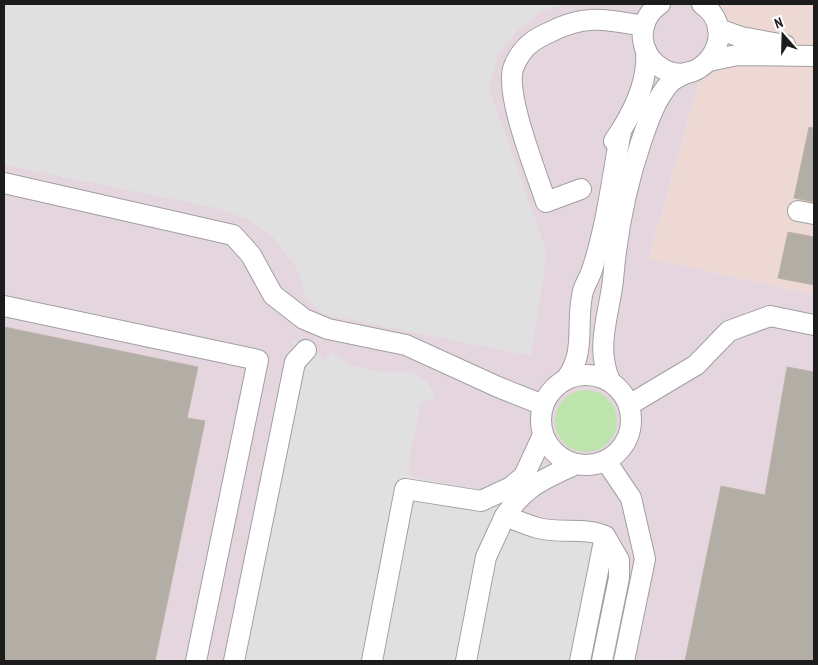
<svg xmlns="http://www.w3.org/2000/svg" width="818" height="665" viewBox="0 0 818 665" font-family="'PT Sans Narrow',sans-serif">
<rect width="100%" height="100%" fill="#edebe3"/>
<!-- commercial -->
<polygon fill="#edd8d3" points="721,4 814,4 814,295 649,258"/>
<!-- industrial -->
<polygon fill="#e5d5df" points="4,4 721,4 649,258 814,295 814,661 4,661"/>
<!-- grass -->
<circle fill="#bde4ac" cx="586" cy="421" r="31"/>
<!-- parking -->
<g fill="#e0e0e0">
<polygon points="4,4 562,4 540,13 519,29 499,53 489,88 543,241 546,259 531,356 322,314 306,297 297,269 273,237 247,219 221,209 4,165"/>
<polygon points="294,340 310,344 323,361 332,352 353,366 380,372 412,372 427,382 436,399 421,402 408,466 412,476 472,489 530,517 613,535 605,661 228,661"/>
</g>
<!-- building -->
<g fill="#b2ada5" stroke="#bdb4a6">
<polygon points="809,127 814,128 814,202 794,198"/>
<polygon points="788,232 814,237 814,285 778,278"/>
<polygon points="4,327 198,367 187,418 205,421 155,661 4,661"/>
<polygon points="787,367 814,372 814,661 685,661 721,486 765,495"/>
</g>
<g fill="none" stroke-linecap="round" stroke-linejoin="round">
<defs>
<g id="minor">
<path d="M660,4C648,12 641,26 643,40C644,49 649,58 656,64C696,98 745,34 702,4"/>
<polyline points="718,29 741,37 785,45"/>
<polyline points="709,61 737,55 814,56"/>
<path d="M614,141C632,115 649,82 646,50"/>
<polyline points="4,183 233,235 251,255 273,295 304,319 328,329 406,345 498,387 543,405"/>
<path d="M581,189L546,202C537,174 503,91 514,66C521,49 532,40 548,33C585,14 604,19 644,26"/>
<polyline points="798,211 814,214"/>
<polyline points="4,306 258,360 196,661"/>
<circle cx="586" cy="420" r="45"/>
<path d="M566,379C587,353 575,321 583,291C585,284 590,277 592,270C607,225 612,177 621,131"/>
<path d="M610,381C595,347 609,315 613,280C617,231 625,189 641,142C648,122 655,100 669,84C674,78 682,75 689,72"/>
<polyline points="629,405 696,365 729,331 770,316 814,325"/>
<polyline points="606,461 631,498 645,559 624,661"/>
<path d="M505,516C526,485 543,480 576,464"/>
<polyline points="234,661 295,362 306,350"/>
<polyline points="372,661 405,489 481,501 511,487 524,476 543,435"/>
<path d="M466,661L486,557L505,516C516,520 527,525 538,528C560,534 586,527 605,536"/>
<polyline points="580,661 605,536 619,560 619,578 602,661"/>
</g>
</defs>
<!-- minor casing -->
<use href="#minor" stroke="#a0a0a0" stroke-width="22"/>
<!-- minor -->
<use href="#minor" stroke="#fff" stroke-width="20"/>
</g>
<!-- border -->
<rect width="818" height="665" fill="none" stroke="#1c1c1c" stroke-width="10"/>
<!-- north arrow -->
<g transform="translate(783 35) rotate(340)" stroke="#ffffff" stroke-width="4" paint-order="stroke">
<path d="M0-4L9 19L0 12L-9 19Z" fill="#1c1c1c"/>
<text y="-8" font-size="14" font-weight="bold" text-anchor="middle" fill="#1c1c1c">N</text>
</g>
</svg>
